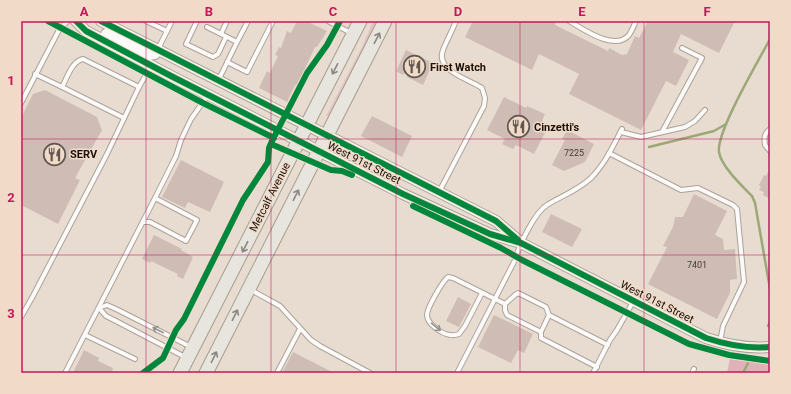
<svg xmlns="http://www.w3.org/2000/svg" width="791" height="394" viewBox="0 0 791 394" font-family="Roboto,sans-serif">
<rect width="100%" height="100%" fill="#e8dcd1"/>
<!-- green -->
<polygon fill="#e4c3c5" points="373,21 376,21 360,60 330,118 326,116 362,47"/>
<!-- forest -->
<polygon fill="#e0b1b9" points="730,359 770,362 770,373 727,373"/>
<g fill="none" stroke-linecap="round" stroke-linejoin="round">
<!-- stream -->
<g stroke="#9ca877" stroke-width="2.5">
<path d="M770,39C759,60 716,132 719,152C721,166 742,186 752,196L755,203L770,289"/>
<polyline points="649,147 714,131 726,124"/>
<polyline points="768,326 770,322"/>
<polyline points="743,373 748,363"/>
</g>
</g>
<!-- building -->
<g fill="#cfbcb4">
<polygon points="297,21 306,21 327,31 317,47 315,47 297,86 295,85 287,102 259,88 267,71 270,73 278,56 275,55 279,47 281,48 287,31 291,33"/>
<polygon points="473,21 556,21 555,25 608,51 609,48 622,55 627,54 635,36 639,38 648,21 735,21 719,53 681,34 673,52 689,60 676,86 666,81 641,130 569,94 579,74 539,54 532,70 465,37"/>
<polygon points="406,50 433,63 423,85 407,77 408,75 404,73 403,75 396,71"/>
<polygon points="45,90 97,117 102,130 75,178 80,180 58,224 21,205 21,118 33,94"/>
<polygon points="504,97 526,108 527,106 545,114 542,121 549,125 534,154 516,145 513,149 502,144 505,139 487,130"/>
<polygon points="372,116 412,136 402,157 361,136"/>
<polygon points="567,130 594,144 585,162 564,171 552,165 565,140 562,139"/>
<polygon points="181,160 224,182 210,212 188,202 185,208 162,197"/>
<polygon points="768,172 770,173 770,199 763,195 764,192 759,190 761,187 759,185 764,175 766,176"/>
<polygon points="694,194 727,211 715,235 723,239 724,250 735,249 737,279 730,280 730,293 717,319 648,284 667,247 663,246 673,227 675,217 683,217"/>
<polygon points="551,214 582,229 572,247 542,232"/>
<polygon points="154,235 182,249 181,250 193,257 183,279 177,276 178,274 151,261 150,263 142,259"/>
<polygon points="458,297 471,304 459,327 446,321"/>
<polygon points="494,315 533,334 524,353 518,350 511,363 478,347"/>
<polygon points="84,350 99,358 98,361 113,368 112,371 116,373 73,373"/>
<polygon points="293,352 334,373 282,373"/>
</g>
<g fill="none" stroke-linecap="round" stroke-linejoin="round">
<defs>
<g id="service">
<polyline points="146,21 167,31"/>
<polyline points="197,21 186,44 213,57 218,54 226,37"/>
<polyline points="328,21 351,33"/>
<path d="M569,21C583,29 615,52 629,35C632,31 634,25 636,21"/>
<polyline points="207,27 237,42 219,79"/>
<polyline points="221,34 227,21"/>
<polyline points="237,42 248,21"/>
<polyline points="158,49 172,21"/>
<polyline points="227,62 247,72 273,21"/>
<path d="M35,74L62,87C67,78 72,61 83,59L139,87"/>
<polyline points="62,87 124,118"/>
<polyline points="21,103 60,28 68,21"/>
<path d="M770,129C764,134 764,138 765,145L770,151"/>
<polyline points="621,132 641,137 685,127 695,121 705,110"/>
<polyline points="662,132 702,58 682,48"/>
<polyline points="609,153 681,190 698,188 733,205 737,209 744,282 723,326 720,342"/>
<path d="M439,192L484,106L485,98L482,88C469,79 435,71 443,50C447,40 452,31 456,21"/>
<polyline points="143,222 150,222 186,241 197,220 155,198"/>
<polyline points="251,290 280,306 311,340 320,346 370,373"/>
<path d="M482,293L465,326L459,334C456,335 453,336 450,335C442,334 427,324 427,315C427,308 442,282 448,277L453,278L505,304"/>
<polyline points="21,317 33,296 107,154 139,87 151,66"/>
<polyline points="541,332 549,315"/>
<polyline points="85,335 135,359"/>
<polyline points="185,357 114,320 106,316 99,308 107,305 118,310 191,347"/>
<polyline points="597,367 541,338 541,332 507,315 505,310 505,304 515,295 518,293 546,307 549,315 608,345"/>
<polyline points="65,373 155,198 176,156 181,140 191,119 208,95"/>
<polyline points="277,373 300,329"/>
<path d="M457,373L515,260C519,246 534,213 547,205C563,195 577,191 591,178C605,164 613,146 622,129"/>
<polyline points="593,373 610,340 617,330 633,302"/>
<polyline points="692,373 694,369"/>
</g>
<g id="tertiary">
<path d="M76,21L86,31L171,76L403,194L490,234L521,243L706,338C727,345 747,349 770,347"/>
<polyline points="101,21 496,221 518,240"/>
<polyline points="106,34 149,55 155,54 158,49"/>
</g>
<g id="primary">
<polyline points="180,373 360,21"/>
<polyline points="206,373 385,21"/>
</g>
</defs>
<!-- service casing -->
<use href="#service" stroke="#aba29a" stroke-width="6"/>
<!-- tertiary casing -->
<use href="#tertiary" stroke="#aba29a" stroke-width="12"/>
<!-- primary casing -->
<use href="#primary" stroke="#a59d8e" stroke-width="15"/>
<!-- service -->
<use href="#service" stroke="#fcfaf8" stroke-width="4"/>
<!-- tertiary -->
<use href="#tertiary" stroke="#fcfaf8" stroke-width="10"/>
<!-- primary -->
<use href="#primary" stroke="#e8e4de" stroke-width="13"/>
<defs>
<g id="cycleway">
<polyline points="48,21 203,103 274,138"/>
<path d="M76,21L86,31L171,76L403,194L490,234L521,243L706,338C727,345 747,349 770,347"/>
<polyline points="101,21 496,221 518,240"/>
<polyline points="271,144 331,170 342,171 352,175"/>
<polyline points="413,206 501,248 522,260 689,344 729,355 770,361"/>
<polyline points="143,373 163,358 176,330 184,319 243,200 268,162 269,148 272,141 307,73 327,45 340,21"/>
</g>
</defs>
<!-- cycleway casing -->
<use href="#cycleway" stroke="#f1dbc8" stroke-width="8"/>
<!-- cycleway -->
<use href="#cycleway" stroke="#00873e" stroke-width="6"/>
</g>
<!-- one-way arrows -->
<defs><path id="oneway-shaft" d="M-6 0H5M1.5-3L5.5 0L1.5 3" fill="none" stroke-width="1.6" stroke-linecap="round" stroke-linejoin="round"/></defs>
<g stroke="#8b8680">
<use href="#oneway-shaft" transform="translate(377 38) rotate(-63)"/>
<use href="#oneway-shaft" transform="translate(335 69) rotate(117)"/>
<use href="#oneway-shaft" transform="translate(296 195) rotate(-63)"/>
<use href="#oneway-shaft" transform="translate(245 247) rotate(117)"/>
<use href="#oneway-shaft" transform="translate(235 315) rotate(-63)"/>
<use href="#oneway-shaft" transform="translate(214 357) rotate(-64)"/>
</g>
<g stroke="#96928e">
<use href="#oneway-shaft" transform="translate(436 327) rotate(40)"/>
<use href="#oneway-shaft" transform="translate(158 330) rotate(-153)"/>
</g>
<!-- grid -->
<path fill="none" stroke="#c2185b" stroke-width="1" stroke-opacity="0.55" d="M146,21V373M271,21V373M396,21V373M520,21V373M644,21V373M21,139H770M21,255H770"/>
<!-- icons -->
<defs>
<symbol id="restaurant-ring" viewBox="-11 -11 22 22"><circle r="9.5" fill="#f1dbc8" stroke="#615951" stroke-width="1.5"/><path d="M-5-6h1v4h1v-4h1v4h1v-4h1v5L-1.5 .5V6h-2V.5L-5-1ZM5-6V6H3V1.5H1.5Q1.5-4 5-6Z" fill="#615951"/></symbol>
</defs>
<g fill-rule="evenodd">
<use href="#restaurant-ring" x="402" y="54" width="25" height="25"/>
<use href="#restaurant-ring" x="506" y="114" width="25" height="25"/>
<use href="#restaurant-ring" x="42" y="142" width="25" height="25"/>
</g>
<g text-anchor="middle" dominant-baseline="central" stroke-width="3" stroke-linejoin="round" paint-order="stroke">
<!-- number labels -->
<g font-size="9" fill="#463c36">
<text x="574" y="153">7225</text>
<text x="697" y="265">7401</text>
</g>
<!-- poi labels -->
<g font-size="11" font-weight="bold" fill="#19120c" stroke="#f1dbc8" text-anchor="start">
<text x="430" y="67">First Watch</text>
<text x="534" y="127">Cinzetti's</text>
<text x="70" y="154">SERV</text>
</g>
<!-- street labels -->
<g font-size="11" fill="#19120c" stroke="#f1dbc8">
<text transform="translate(364 163) rotate(27)">West 91st Street</text>
<text transform="translate(270 197) rotate(-63)">Metcalf Avenue</text>
<text transform="translate(657 302) rotate(27)">West 91st Street</text>
</g>
</g>
<!-- border -->
<rect width="791" height="394" fill="none" stroke="#f1dbc8" stroke-width="44"/>
<rect x="22" y="22" width="747" height="350" fill="none" stroke="#c2185b" stroke-width="1.5"/>
<g font-size="13" text-anchor="middle" font-weight="bold" fill="#c2185b">
<text x="84" y="16">A</text>
<text x="209" y="16">B</text>
<text x="333" y="16">C</text>
<text x="458" y="16">D</text>
<text x="582" y="16">E</text>
<text x="707" y="16">F</text>
<text x="11" y="85">1</text>
<text x="11" y="202">2</text>
<text x="11" y="318">3</text>
</g>
</svg>
